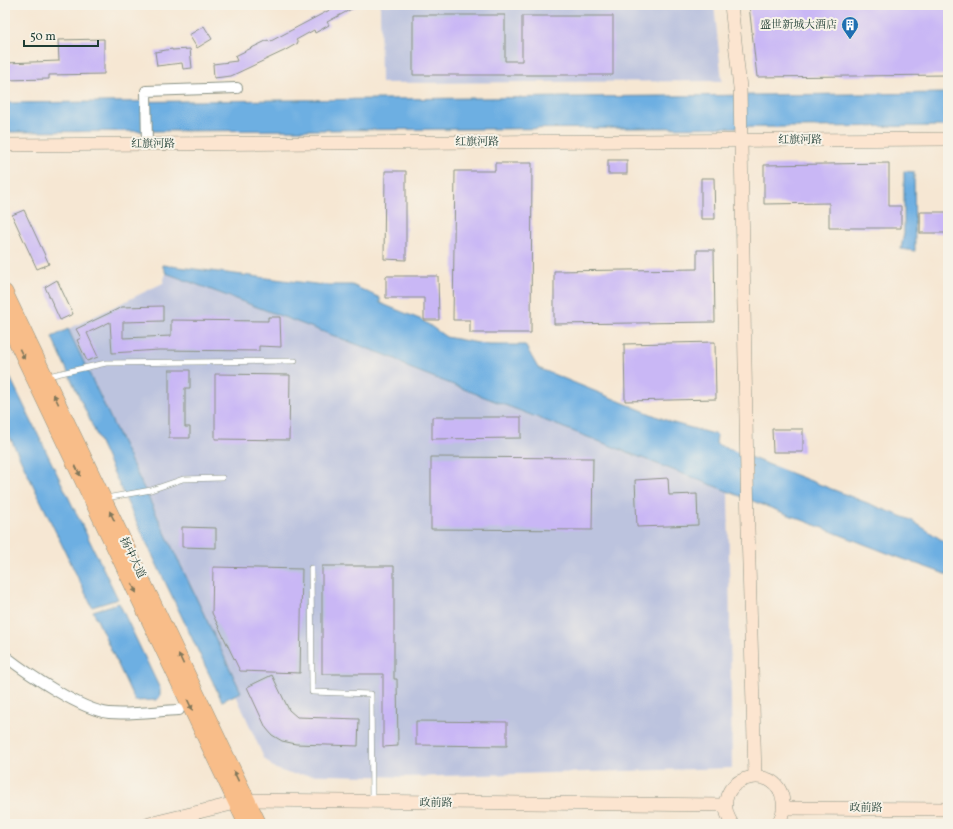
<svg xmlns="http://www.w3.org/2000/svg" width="953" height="829" viewBox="0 0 953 829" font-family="Vollkorn,'Noto Serif SC',serif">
<rect width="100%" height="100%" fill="#f7f3e8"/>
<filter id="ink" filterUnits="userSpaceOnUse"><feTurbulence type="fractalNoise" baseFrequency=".025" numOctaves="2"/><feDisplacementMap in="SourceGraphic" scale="8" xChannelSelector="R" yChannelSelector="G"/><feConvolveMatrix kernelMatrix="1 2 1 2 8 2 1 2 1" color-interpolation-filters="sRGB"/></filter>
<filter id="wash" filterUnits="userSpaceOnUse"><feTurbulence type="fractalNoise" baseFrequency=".012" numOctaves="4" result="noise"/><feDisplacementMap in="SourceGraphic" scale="16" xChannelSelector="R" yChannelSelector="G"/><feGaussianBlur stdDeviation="0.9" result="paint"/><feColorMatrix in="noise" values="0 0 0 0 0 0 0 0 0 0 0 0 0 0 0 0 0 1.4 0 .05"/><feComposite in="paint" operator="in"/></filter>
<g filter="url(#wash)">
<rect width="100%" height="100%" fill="#f6e7d3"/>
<!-- industrial -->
<g fill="#bcc3de">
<polygon points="380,5 714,5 722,81 381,83"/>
<polygon points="166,273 396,359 407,367 728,490 732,768 408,777 290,774 274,768 264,758 236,695 241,692 68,329 163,283"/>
</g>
<!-- water -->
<g fill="#6dafe2" stroke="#46768b">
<polygon points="948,93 948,126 5,132 5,103"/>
<polygon points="904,171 914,172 915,251 901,249 904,233"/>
<polygon points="162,265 323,285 352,285 380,298 380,303 422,320 446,337 489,345 525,345 538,368 673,423 717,435 716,444 911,520 948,544 948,575 895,556 407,367 396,359 166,273"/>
<polygon points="68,329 241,692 222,701 128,504 52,337"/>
<polygon points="5,367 118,599 92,607 5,427"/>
<polygon points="119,603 160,689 160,696 157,700 135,701 93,611"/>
</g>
<g id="blocks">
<!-- building -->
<g fill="#c9b7f5">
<polygon points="339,5 359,5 327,22 329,25 315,33 314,30 296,40 298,43 284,51 231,76 214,78 213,64 237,61 235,56 268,40 269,42"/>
<polygon points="749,5 948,5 948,75 757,77"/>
<polygon points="413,15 505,15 505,61 522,61 522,16 613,16 613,75 413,75"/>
<polygon points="204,26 212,39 197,48 189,35"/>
<polygon points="104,39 104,74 49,75 49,79 5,80 5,63 59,61 58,40"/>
<polygon points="172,49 172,50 190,49 192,68 183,69 182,63 157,66 155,52"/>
<rect x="608" y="160" width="19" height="14"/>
<polygon points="495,163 532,163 531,333 470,333 470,320 453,320 455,171 495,171"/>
<polygon points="889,163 889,206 901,206 901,228 829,228 829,203 764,204 764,165"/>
<polygon points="385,171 406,171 406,260 384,259"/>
<polygon points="701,178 714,178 715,219 701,219"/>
<polygon points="24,210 49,264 37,269 12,215"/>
<rect x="920" y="212" width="28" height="21"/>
<polygon points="697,250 714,250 715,322 554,324 554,271 697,269"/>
<polygon points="386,276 438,276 439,320 424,320 424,298 386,298"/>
<polygon points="57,280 73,314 60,320 45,287"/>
<polygon points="163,306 163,321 123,322 123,338 171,336 171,320 268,321 268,317 280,317 281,347 259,346 259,351 159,350 112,353 110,322 87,333 98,357 87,361 77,340 81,338 76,329 122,307"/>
<polygon points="715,342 716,399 625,401 624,344"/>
<polygon points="169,370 190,370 190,388 185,388 185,427 190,427 190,438 169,438"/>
<polygon points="215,374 290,375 289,440 215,439"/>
<polygon points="432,417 521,417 521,438 432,439"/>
<polygon points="772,429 803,429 803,452 773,452"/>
<polygon points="431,457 593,458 592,530 431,529"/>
<polygon points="668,478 669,495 697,494 698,525 637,527 635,480"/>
<polygon points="182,527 216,528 216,548 182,547"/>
<polygon points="322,566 394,566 394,679 397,679 398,746 383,747 383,674 322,674"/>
<polygon points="213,567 302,569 300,673 240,671 212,613"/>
<polygon points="272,675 289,710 297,717 359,719 358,746 296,744 282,741 272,735 266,728 247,687"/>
<polygon points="416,721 507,722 507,746 416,745"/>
</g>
</g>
</g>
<g filter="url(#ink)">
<use href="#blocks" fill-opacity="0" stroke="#8a9284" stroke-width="1"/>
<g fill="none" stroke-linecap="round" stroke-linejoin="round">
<defs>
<g id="lane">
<polyline points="48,376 106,363 295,361"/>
<polyline points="106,498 151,490 183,479 222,478"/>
<polyline points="311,568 312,692 371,694 372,801"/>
</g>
<g id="street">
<polyline points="147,145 146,91 237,88"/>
<path d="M5,656C28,674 81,710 109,713C131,715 156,711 179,710"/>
</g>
<g id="secondary">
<polyline points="731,5 740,88 748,529 755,776"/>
<polyline points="5,145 948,139"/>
<polyline points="784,808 948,809"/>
<polyline points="149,824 248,800 725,805"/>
<path d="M732,824C704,779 777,757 783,801C784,810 783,817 777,824"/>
</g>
<g id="primary">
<polyline points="5,292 259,824"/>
<polyline points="5,318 246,824"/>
</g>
</defs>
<!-- lane casing -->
<use href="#lane" stroke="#8a9284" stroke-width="6"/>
<!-- street casing -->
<use href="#street" stroke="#8a9284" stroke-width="12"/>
<!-- secondary casing -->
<use href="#secondary" stroke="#8a9284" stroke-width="14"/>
<!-- primary casing -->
<use href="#primary" stroke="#8a9284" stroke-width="16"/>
<!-- lane -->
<use href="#lane" stroke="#fff" stroke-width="5"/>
<!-- street -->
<use href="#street" stroke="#fff" stroke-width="10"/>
<!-- secondary -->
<use href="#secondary" stroke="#fce5d0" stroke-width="13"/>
<!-- primary -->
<use href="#primary" stroke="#f8bd89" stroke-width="15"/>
</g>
<!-- one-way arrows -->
<defs><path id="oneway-solid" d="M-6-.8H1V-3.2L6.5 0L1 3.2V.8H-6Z"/></defs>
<g fill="#81775a">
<use href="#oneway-solid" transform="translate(22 354) rotate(64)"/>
<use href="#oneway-solid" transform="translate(56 399) rotate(-116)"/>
<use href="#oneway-solid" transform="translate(78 471) rotate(64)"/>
<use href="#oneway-solid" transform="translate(112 516) rotate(-116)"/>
<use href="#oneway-solid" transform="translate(134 588) rotate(64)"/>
<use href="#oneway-solid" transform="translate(181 659) rotate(-115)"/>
<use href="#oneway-solid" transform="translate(190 705) rotate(65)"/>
<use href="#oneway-solid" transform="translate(236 776) rotate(-115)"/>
</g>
</g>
<!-- icons -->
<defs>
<symbol id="building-pin" viewBox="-11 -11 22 30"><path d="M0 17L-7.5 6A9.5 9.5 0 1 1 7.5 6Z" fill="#1f6fb2" stroke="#f7f3e8"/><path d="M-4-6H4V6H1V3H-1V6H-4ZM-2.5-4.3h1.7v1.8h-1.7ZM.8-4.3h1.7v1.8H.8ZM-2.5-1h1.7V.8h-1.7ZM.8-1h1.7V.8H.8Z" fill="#fff"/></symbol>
</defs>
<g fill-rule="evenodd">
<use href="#building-pin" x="840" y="15" width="20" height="27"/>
</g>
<g text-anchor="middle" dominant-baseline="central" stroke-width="4" stroke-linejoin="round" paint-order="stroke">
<!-- poi labels -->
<g font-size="11" fill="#1f3d34" stroke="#f7f3e8" text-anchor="end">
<text x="837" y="25">盛世新城大酒店</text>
</g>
<!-- street labels -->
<g font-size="11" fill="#1f3d34" stroke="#f7f3e8">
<text x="800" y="140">红旗河路</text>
<text x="477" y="142">红旗河路</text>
<text x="153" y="144">红旗河路</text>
<text transform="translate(132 558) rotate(64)">扬中大道</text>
<text x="436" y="803">政前路</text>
<text x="866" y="808">政前路</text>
</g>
</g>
<!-- margin -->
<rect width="953" height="829" fill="none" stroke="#f7f3e8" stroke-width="20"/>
<!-- scale -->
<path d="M24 40v6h74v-6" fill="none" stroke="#1f3d34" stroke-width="2"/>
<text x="30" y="40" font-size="12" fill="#1f3d34" stroke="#f7f3e8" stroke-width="3" paint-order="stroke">50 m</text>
</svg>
